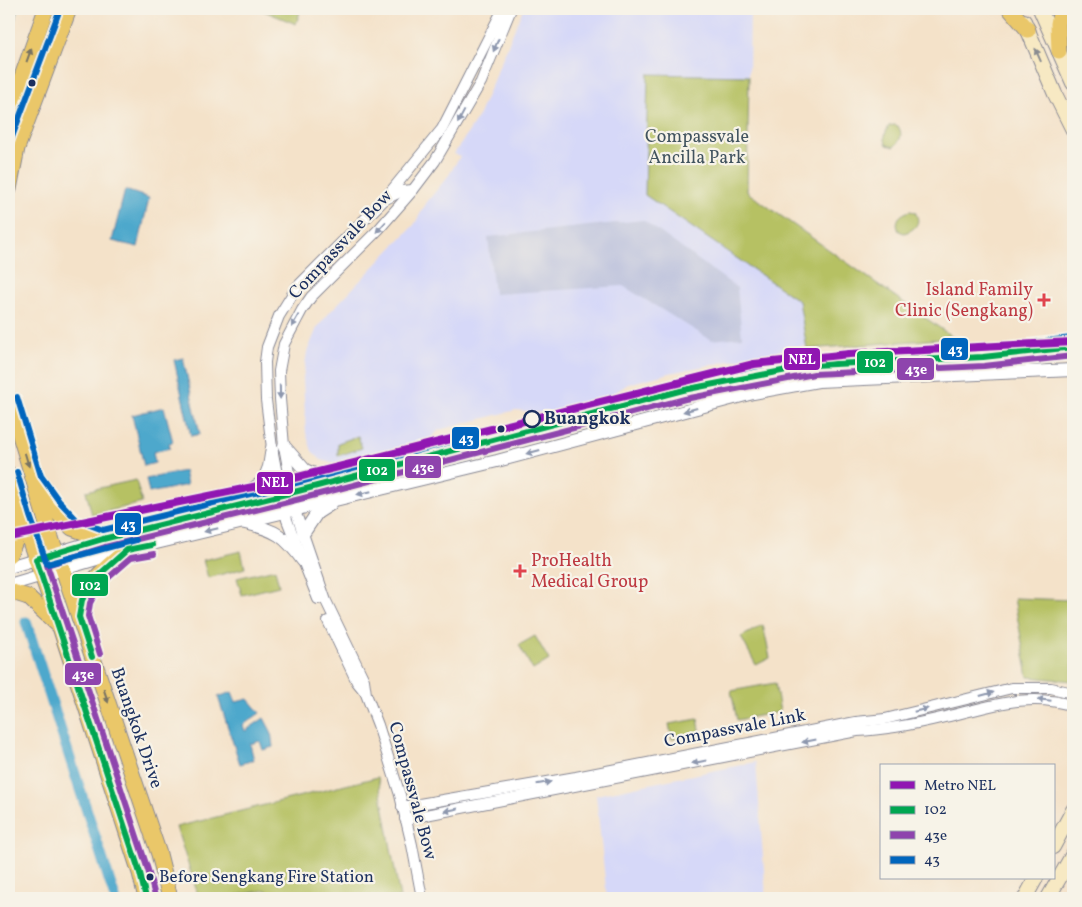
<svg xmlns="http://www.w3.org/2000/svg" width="1082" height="907" viewBox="0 0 1082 907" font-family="Vollkorn,serif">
<rect width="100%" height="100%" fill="#f7f3e8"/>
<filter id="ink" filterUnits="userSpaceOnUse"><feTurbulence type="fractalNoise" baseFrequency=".02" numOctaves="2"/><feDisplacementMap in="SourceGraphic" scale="10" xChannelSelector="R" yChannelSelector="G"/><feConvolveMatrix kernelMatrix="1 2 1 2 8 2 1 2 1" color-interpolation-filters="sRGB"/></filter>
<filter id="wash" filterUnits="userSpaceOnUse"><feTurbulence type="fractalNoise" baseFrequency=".0096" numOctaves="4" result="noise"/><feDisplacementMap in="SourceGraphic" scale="20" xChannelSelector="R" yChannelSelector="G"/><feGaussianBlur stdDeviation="1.12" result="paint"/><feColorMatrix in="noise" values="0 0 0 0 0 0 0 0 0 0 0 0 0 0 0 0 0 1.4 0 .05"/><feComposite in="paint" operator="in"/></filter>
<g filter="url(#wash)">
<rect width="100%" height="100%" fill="#f4e2c9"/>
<!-- built -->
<g fill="#d6d8f8">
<polygon points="523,9 750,9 749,76 648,74 645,195 799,301 806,346 670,373 628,384 607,398 559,411 541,413 516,410 439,430 429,440 335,464 321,460 312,451 306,433 303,378 307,352 317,328 330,312 414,225 427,202 449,175 460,156 454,154 477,119"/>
<polygon points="756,762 766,898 607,898 596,795"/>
</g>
<!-- industrial -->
<polygon fill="#bec3dd" points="643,220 737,288 742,337 711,340 623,286 494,294 488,237"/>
<!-- green -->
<g fill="#b6c163" stroke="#687860">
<polygon points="259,9 301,9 296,24"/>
<polygon points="648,74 749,76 747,192 954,338 807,349 799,301 645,195"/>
<path d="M894,125L898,126C903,134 901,140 894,147L887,145C883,138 885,133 889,126Z"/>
<path d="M910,211L915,212C922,223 915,230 904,233L899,231C894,220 900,214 910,211Z"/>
<polygon points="358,436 362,448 338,456 338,443"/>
<polygon points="136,480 142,503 92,515 86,491"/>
<polygon points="241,551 245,568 208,578 203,560"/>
<polygon points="275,569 279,586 242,595 237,578"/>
<polygon points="1014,598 1073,600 1073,681 1028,677"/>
<polygon points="763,625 770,658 756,665 741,637"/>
<polygon points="535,636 549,660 533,670 519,645"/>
<polygon points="775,683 780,712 737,720 731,691"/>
<polygon points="698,719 701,734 672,739 669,724"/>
<polygon points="378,777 400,898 268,898 267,890 219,898 199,898 176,827"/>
</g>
<!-- water -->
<g fill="#4ea8cc" stroke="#346c95">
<polygon points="125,190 149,198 138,247 112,241"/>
<polygon points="183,358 200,434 191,436 174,360"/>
<polygon points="164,407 173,442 169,443 170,448 153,452 155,463 144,466 132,415"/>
<polygon points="184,471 187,485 149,493 146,479"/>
<polygon points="232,692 236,702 248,699 260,713 243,725 245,731 264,718 271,731 273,747 263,750 260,741 250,744 254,760 240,764 218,697"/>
</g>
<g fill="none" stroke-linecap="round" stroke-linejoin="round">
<!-- canal -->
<g stroke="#4ea8cc" stroke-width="11">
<polyline points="9,22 13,9"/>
<polyline points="26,622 115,898"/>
</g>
</g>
</g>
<g filter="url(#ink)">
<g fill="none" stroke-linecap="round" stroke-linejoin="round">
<defs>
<g id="minor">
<polyline points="386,199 402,191 413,190"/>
<polyline points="318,599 287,520 279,485 272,448 266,400 265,362 267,347 279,316 297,287 383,201 442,129 503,9"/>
<polyline points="328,621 357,682 365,692"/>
<polyline points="402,807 576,777 856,722 885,719 1012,688 1051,688 1073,693"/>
<path d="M405,819L857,731C887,730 916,724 945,717C988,707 1030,691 1073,706"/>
<polyline points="422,898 412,845 400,795 378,725 366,694 364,680 326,601 297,516 284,446 280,399 279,371 284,344 302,310 311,297 379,229 413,190 435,161 481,82 511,9"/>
</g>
<g id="tertiary">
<polyline points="284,446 305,470 334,482"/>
<polyline points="224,506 263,482 269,467 272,448"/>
<path d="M245,523C276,530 285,536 303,561"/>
<polyline points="303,534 317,513 331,504"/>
<polyline points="9,567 103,539 298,491 391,466 683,390 813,365 923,361 983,357 1073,347"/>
<polyline points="9,585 127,550 497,461 753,393 818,381 1073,370"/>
</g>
<g id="secondary">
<polyline points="1040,9 1073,83"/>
<polyline points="1024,21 1055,94 1073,130"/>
<polyline points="1053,847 1073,810"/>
<polyline points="1025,898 1036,878"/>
<polyline points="1048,898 1073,854"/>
</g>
<g id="primary">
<polyline points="1010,9 1028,30"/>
<polyline points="1059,51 1058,24 1061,9"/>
<polyline points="9,113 46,9"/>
<polyline points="9,189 17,148 69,9"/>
<polyline points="9,399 52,541 63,569 159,854 170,898"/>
<polyline points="9,474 22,519 60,627 140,873 146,898"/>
<polyline points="41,491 52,507 72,528 103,539"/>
<polyline points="9,555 19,533 22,519"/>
<polyline points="9,591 28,597 57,624"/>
<path d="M79,617C87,581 100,572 127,550"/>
</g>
</defs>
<!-- minor casing -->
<use href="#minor" stroke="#888894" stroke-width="12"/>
<!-- tertiary casing -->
<use href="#tertiary" stroke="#888894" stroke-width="14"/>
<!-- secondary casing -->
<use href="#secondary" stroke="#888894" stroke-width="16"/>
<!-- primary casing -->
<use href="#primary" stroke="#888894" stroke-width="17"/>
<!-- minor -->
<use href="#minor" stroke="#fff" stroke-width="10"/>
<!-- tertiary -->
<use href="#tertiary" stroke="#fff" stroke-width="12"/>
<!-- secondary -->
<use href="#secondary" stroke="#f7e9c3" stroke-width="14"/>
<!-- primary -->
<use href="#primary" stroke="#eac769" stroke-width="15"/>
<defs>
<g id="bus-1">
<polyline points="92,657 79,617 82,600 92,581 127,550 152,545"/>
<polyline points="146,898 140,873 36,559 103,539 298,491 683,390 813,365 983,357 1073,347"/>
</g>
<g id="bus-2">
<polyline points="100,654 88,616 90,603 99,586 131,558 154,554"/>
<polyline points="155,896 148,870 47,565 105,547 300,499 685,399 814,374 984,366 1073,356"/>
</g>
<g id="bus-3">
<polyline points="9,145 60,9"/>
<polyline points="17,397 41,476 59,501 77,520 103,530 296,483 681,381 812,356 982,348 1072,338"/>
<polyline points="17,472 30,516 47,564 136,540"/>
</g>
</defs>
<!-- bus-1 casing -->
<use href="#bus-1" stroke="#f7f3e8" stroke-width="10"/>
<!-- bus-2 casing -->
<use href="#bus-2" stroke="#f7f3e8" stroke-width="10"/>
<!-- bus-3 casing -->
<use href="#bus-3" stroke="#f7f3e8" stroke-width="10"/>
<!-- bus-1 -->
<use href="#bus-1" stroke="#00a651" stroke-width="6"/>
<!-- bus-2 -->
<use href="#bus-2" stroke="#8e44ad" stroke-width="6"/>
<!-- bus-3 -->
<use href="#bus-3" stroke="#0065bd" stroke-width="6"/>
<defs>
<polyline id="metro-1" points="9,537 282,481 754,364 849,354 1073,342"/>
</defs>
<!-- metro-1 casing -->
<use href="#metro-1" stroke="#f7f3e8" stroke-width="11"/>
<!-- metro-1 -->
<use href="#metro-1" stroke="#9016b2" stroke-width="8"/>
</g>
<!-- one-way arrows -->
<defs><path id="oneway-solid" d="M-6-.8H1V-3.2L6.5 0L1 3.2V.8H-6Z" transform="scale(1.25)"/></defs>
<g fill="#8d97ae">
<use href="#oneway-solid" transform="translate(496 45) rotate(112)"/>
<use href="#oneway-solid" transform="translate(461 117) rotate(118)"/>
<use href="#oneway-solid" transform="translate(381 227) rotate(133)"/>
<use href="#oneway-solid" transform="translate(295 321) rotate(119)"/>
<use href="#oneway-solid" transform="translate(280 392) rotate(89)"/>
<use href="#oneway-solid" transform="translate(690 410) rotate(165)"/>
<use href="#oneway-solid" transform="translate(533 452) rotate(165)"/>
<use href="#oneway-solid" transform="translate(364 493) rotate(167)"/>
<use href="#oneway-solid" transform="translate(211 530) rotate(166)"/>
<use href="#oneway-solid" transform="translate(987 694) rotate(-15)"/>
<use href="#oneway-solid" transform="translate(1044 700) rotate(-174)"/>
<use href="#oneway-solid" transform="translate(921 710) rotate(-13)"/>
<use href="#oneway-solid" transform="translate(809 741) rotate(169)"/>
<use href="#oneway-solid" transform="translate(699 762) rotate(169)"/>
<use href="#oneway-solid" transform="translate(544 783) rotate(-10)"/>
<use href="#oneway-solid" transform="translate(451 810) rotate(169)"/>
</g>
<g fill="#787363">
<use href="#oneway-solid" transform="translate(29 55) rotate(-70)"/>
<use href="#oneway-solid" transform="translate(27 460) rotate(73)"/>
<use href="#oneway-solid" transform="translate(106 696) rotate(71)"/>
</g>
<use fill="#898c90" href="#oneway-solid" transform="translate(1038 55) rotate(-114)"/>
</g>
<!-- markers -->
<g fill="#1b2f5e" stroke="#f7f3e8" stroke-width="2">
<circle cx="32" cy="83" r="4.5"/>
<circle cx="501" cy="429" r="4.5"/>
<circle cx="150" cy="877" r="4.5"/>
</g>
<g fill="#e0444e" stroke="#f7f3e8" stroke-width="2">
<path d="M1041.5 292.5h5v5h5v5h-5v5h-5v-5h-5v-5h5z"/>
<path d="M517.5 563.5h5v5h5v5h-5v5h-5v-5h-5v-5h5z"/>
</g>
<circle fill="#f7f3e8" stroke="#1b2f5e" stroke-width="2.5" cx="532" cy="419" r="8"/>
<g text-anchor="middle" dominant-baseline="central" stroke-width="4.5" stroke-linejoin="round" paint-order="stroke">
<!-- bus labels -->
<g font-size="17" fill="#1b2f5e" stroke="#f7f3e8" text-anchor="start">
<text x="159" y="877">Before Sengkang Fire Station</text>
</g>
<!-- park labels -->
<g font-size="18" fill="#42545f" stroke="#f7f3e8">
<text x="697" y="137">Compassvale<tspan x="697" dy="21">Ancilla Park</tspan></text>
</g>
<!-- street labels -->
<g font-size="18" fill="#1b2f5e" stroke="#f7f3e8">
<text transform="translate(341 245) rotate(-47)">Compassvale Bow</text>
<text transform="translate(136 728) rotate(71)">Buangkok Drive</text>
<text transform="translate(735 729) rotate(-11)">Compassvale Link</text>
<text transform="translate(412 791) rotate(75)">Compassvale Bow</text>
</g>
<!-- health labels -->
<g font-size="18" fill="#be3a42" stroke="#f7f3e8" text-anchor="end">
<text x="1033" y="290">Island Family<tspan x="1033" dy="21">Clinic (Sengkang)</tspan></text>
<text x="531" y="561" text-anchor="start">ProHealth<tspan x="531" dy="21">Medical Group</tspan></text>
</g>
<!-- stop labels -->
<g font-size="18" font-weight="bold" fill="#1b2f5e" stroke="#f7f3e8" text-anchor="start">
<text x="544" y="419">Buangkok</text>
</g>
</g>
<g stroke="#f7f3e8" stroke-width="2">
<rect x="940" y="337" width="29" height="24" rx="5" fill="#0065bd"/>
<rect x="783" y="347" width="38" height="24" rx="5" fill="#9016b2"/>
<rect x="856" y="350" width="38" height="24" rx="5" fill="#00a651"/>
<rect x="896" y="357" width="39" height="24" rx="5" fill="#8e44ad"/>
<rect x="451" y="426" width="29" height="24" rx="5" fill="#0065bd"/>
<rect x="404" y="455" width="38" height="24" rx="5" fill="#8e44ad"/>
<rect x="358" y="458" width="38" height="24" rx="5" fill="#00a651"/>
<rect x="256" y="471" width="38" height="24" rx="5" fill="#9016b2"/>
<rect x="114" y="512" width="28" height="24" rx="5" fill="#0065bd"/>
<rect x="71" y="573" width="38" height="24" rx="5" fill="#00a651"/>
<rect x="64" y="662" width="38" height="24" rx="5" fill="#8e44ad"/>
</g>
<g font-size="14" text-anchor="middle" font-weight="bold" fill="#fff">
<text x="955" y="354">43</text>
<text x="802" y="364">NEL</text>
<text x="875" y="367">102</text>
<text x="916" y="374">43e</text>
<text x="466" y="443">43</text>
<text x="423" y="472">43e</text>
<text x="377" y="475">102</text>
<text x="275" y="487">NEL</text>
<text x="128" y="529">43</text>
<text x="90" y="590">102</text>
<text x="83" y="679">43e</text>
</g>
<!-- margin -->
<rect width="1082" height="907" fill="none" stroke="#f7f3e8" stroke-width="30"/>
<!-- legend -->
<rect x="880" y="764" width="175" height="115" fill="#f7f3e8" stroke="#9fa5b1"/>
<rect x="890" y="781" width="25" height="8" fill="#9016b2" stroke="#9fa5b1"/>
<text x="924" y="790" font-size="15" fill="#1b2f5e">Metro NEL</text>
<rect x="890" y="806" width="25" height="8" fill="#00a651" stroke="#9fa5b1"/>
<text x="924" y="814" font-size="15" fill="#1b2f5e">102</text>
<rect x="890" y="831" width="25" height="8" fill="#8e44ad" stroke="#9fa5b1"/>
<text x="924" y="840" font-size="15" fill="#1b2f5e">43e</text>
<rect x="890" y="856" width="25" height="8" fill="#0065bd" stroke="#9fa5b1"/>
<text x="924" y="864" font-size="15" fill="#1b2f5e">43</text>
</svg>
